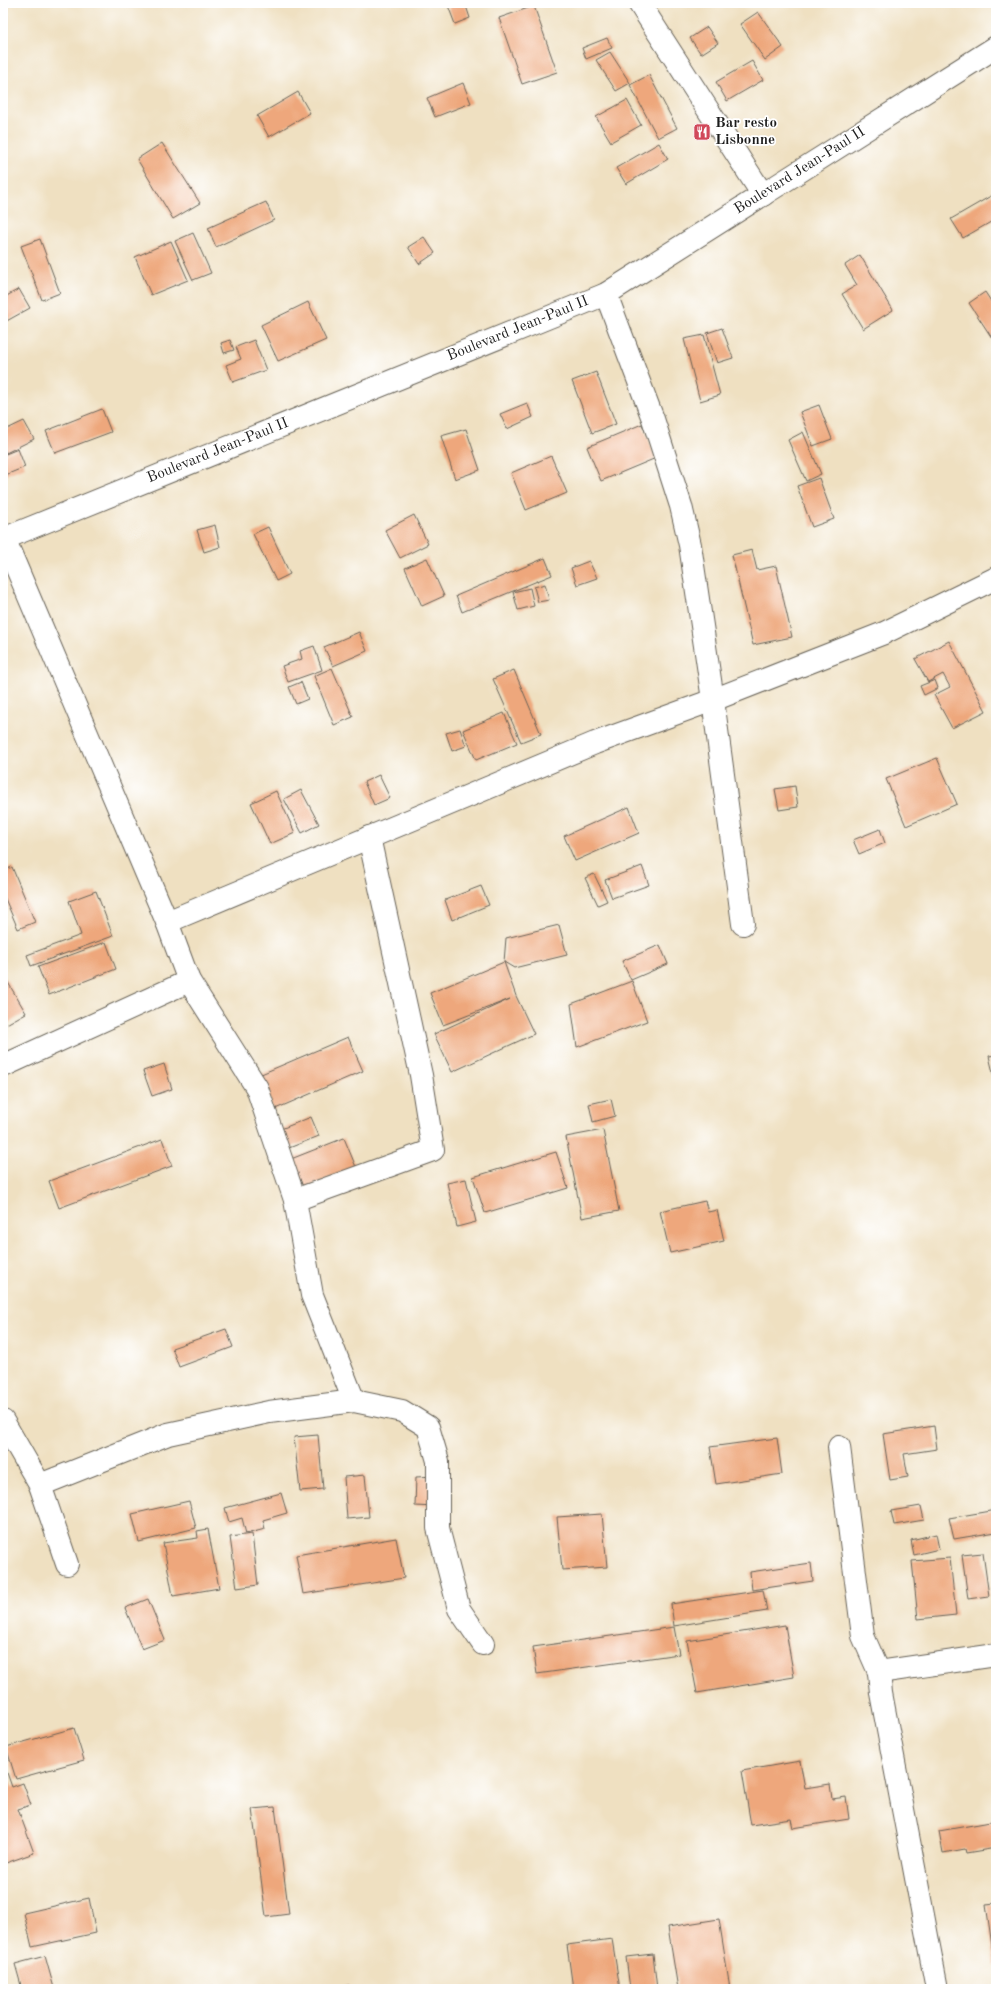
<svg xmlns="http://www.w3.org/2000/svg" width="999" height="1992" viewBox="0 0 999 1992" font-family="'Old Standard TT',serif">
<rect width="100%" height="100%" fill="#fff"/>
<filter id="ink" filterUnits="userSpaceOnUse"><feTurbulence type="fractalNoise" baseFrequency=".025" numOctaves="2"/><feDisplacementMap in="SourceGraphic" scale="8" xChannelSelector="R" yChannelSelector="G"/><feConvolveMatrix kernelMatrix="1 2 1 2 8 2 1 2 1" color-interpolation-filters="sRGB"/></filter>
<filter id="wash" filterUnits="userSpaceOnUse"><feTurbulence type="fractalNoise" baseFrequency=".012" numOctaves="4" result="noise"/><feDisplacementMap in="SourceGraphic" scale="16" xChannelSelector="R" yChannelSelector="G"/><feGaussianBlur stdDeviation="0.9" result="paint"/><feColorMatrix in="noise" values="0 0 0 0 0 0 0 0 0 0 0 0 0 0 0 0 0 1.4 0 .05"/><feComposite in="paint" operator="in"/></filter>
<g filter="url(#wash)">
<rect width="100%" height="100%" fill="#efe0c1"/>
<g id="blocks">
<!-- building -->
<g fill="#eea77b">
<polygon points="447,3 465,3 470,18 455,24"/>
<polygon points="534,6 557,72 522,84 499,18"/>
<polygon points="758,12 783,47 765,60 740,24"/>
<polygon points="707,27 718,43 701,54 690,38"/>
<polygon points="607,38 612,48 586,59 582,48"/>
<polygon points="610,52 630,83 616,91 596,60"/>
<polygon points="752,61 763,80 727,101 716,82"/>
<polygon points="649,75 677,128 658,138 630,85"/>
<polygon points="463,83 471,103 435,117 427,98"/>
<polygon points="298,92 310,113 269,137 257,116"/>
<polygon points="627,100 641,125 611,142 596,117"/>
<polygon points="162,143 200,203 173,219 137,159"/>
<polygon points="659,143 668,159 626,184 616,168"/>
<polygon points="996,193 996,219 963,238 951,219"/>
<polygon points="266,202 274,220 216,247 208,228"/>
<polygon points="193,233 211,273 193,280 175,241"/>
<polygon points="424,237 435,253 419,264 408,247"/>
<polygon points="40,239 60,293 42,300 21,246"/>
<polygon points="171,241 188,280 151,295 135,257"/>
<polygon points="860,255 893,310 863,329 842,294 857,285 845,265"/>
<polygon points="19,289 30,308 3,323 3,298"/>
<polygon points="985,292 996,309 996,336 992,338 969,303"/>
<polygon points="308,302 326,340 278,361 261,325"/>
<polygon points="722,328 733,358 717,363 707,333"/>
<polygon points="704,335 720,395 700,401 684,339"/>
<polygon points="230,340 234,350 224,353 221,343"/>
<polygon points="254,340 266,370 233,382 226,365 241,359 236,347"/>
<polygon points="596,372 616,424 592,433 572,381"/>
<polygon points="527,403 533,417 507,429 500,414"/>
<polygon points="819,405 832,439 813,446 800,412"/>
<polygon points="102,409 111,432 55,453 46,431"/>
<polygon points="24,421 34,439 6,453 3,447 3,431"/>
<polygon points="642,424 656,458 601,481 587,447"/>
<polygon points="466,429 480,470 455,479 441,436"/>
<polygon points="803,432 821,474 806,481 788,440"/>
<polygon points="18,449 25,467 3,476 3,455"/>
<polygon points="551,456 567,493 526,510 511,473"/>
<polygon points="819,478 834,519 812,527 797,486"/>
<polygon points="414,515 428,544 400,558 385,530"/>
<polygon points="215,525 220,547 204,552 197,530"/>
<polygon points="268,527 290,574 276,581 253,534"/>
<polygon points="752,550 757,570 776,566 792,637 753,645 732,555"/>
<polygon points="427,558 444,596 422,606 405,568"/>
<polygon points="545,558 552,575 462,612 456,596"/>
<polygon points="589,561 597,578 577,585 571,568"/>
<polygon points="545,584 549,600 538,602 534,587"/>
<polygon points="530,588 534,606 518,610 513,592"/>
<polygon points="359,632 367,651 333,666 324,647"/>
<polygon points="949,641 986,711 952,728 934,695 950,687 943,674 928,682 915,659"/>
<polygon points="314,646 322,670 288,682 282,666 302,659 300,651"/>
<polygon points="332,668 353,717 334,725 314,676"/>
<polygon points="514,670 541,734 521,742 493,679"/>
<polygon points="935,680 938,688 924,695 920,686"/>
<polygon points="301,682 308,699 296,704 289,687"/>
<polygon points="504,713 517,743 476,760 463,730"/>
<polygon points="460,729 466,746 452,751 446,733"/>
<polygon points="937,758 957,804 906,826 886,779"/>
<polygon points="379,775 390,798 374,805 364,782"/>
<polygon points="795,786 798,807 779,810 775,789"/>
<polygon points="301,790 319,824 302,833 284,799"/>
<polygon points="276,791 295,833 270,844 251,803"/>
<polygon points="629,807 639,833 575,861 564,836"/>
<polygon points="880,829 885,843 859,854 853,840"/>
<polygon points="642,866 649,885 612,898 605,880"/>
<polygon points="12,867 35,922 18,929 3,894 3,871"/>
<polygon points="594,874 607,901 598,905 585,878"/>
<polygon points="481,886 489,905 452,920 445,900"/>
<polygon points="96,891 113,936 31,966 27,955 81,935 69,901"/>
<polygon points="559,925 567,955 514,968 504,962 506,938"/>
<polygon points="106,942 116,969 49,995 38,967"/>
<polygon points="660,945 668,964 631,980 622,961"/>
<polygon points="504,962 516,996 534,1034 452,1072 434,1034 510,999 443,1025 430,993"/>
<polygon points="3,974 26,1013 3,1026"/>
<polygon points="632,981 647,1021 577,1047 571,1004"/>
<polygon points="348,1037 363,1071 273,1110 259,1075"/>
<polygon points="996,1055 996,1076 994,1077 989,1056"/>
<polygon points="164,1064 172,1089 152,1096 143,1071"/>
<polygon points="611,1099 615,1116 593,1122 589,1104"/>
<polygon points="311,1117 319,1136 289,1148 281,1129"/>
<polygon points="603,1130 619,1211 582,1218 566,1137"/>
<polygon points="344,1138 356,1167 304,1189 291,1159"/>
<polygon points="162,1139 172,1166 59,1208 49,1181"/>
<polygon points="556,1152 568,1188 485,1213 473,1177"/>
<polygon points="466,1179 476,1222 457,1227 447,1183"/>
<polygon points="705,1201 708,1212 717,1210 724,1241 670,1253 660,1211"/>
<polygon points="226,1329 233,1347 179,1367 172,1348"/>
<polygon points="934,1426 937,1449 904,1454 908,1477 890,1480 883,1434"/>
<polygon points="318,1435 323,1489 300,1491 294,1437"/>
<polygon points="777,1438 782,1474 716,1484 710,1447"/>
<polygon points="365,1475 369,1517 347,1519 344,1477"/>
<polygon points="435,1476 435,1507 415,1506 416,1477"/>
<polygon points="281,1493 287,1513 263,1520 265,1529 246,1534 242,1518 229,1522 225,1508"/>
<polygon points="189,1501 196,1528 139,1542 132,1514"/>
<polygon points="921,1506 924,1520 894,1525 891,1511"/>
<polygon points="996,1510 996,1532 954,1539 949,1518"/>
<polygon points="602,1514 607,1567 562,1570 557,1517"/>
<polygon points="208,1529 219,1588 173,1596 163,1543 198,1538 197,1531"/>
<polygon points="252,1534 258,1585 237,1588 230,1537"/>
<polygon points="936,1534 939,1549 914,1555 911,1540"/>
<polygon points="396,1538 404,1578 303,1594 296,1555"/>
<polygon points="983,1553 989,1596 968,1599 962,1555"/>
<polygon points="950,1558 956,1615 918,1619 912,1561"/>
<polygon points="811,1563 813,1581 752,1590 750,1572"/>
<polygon points="763,1590 767,1611 674,1626 671,1604"/>
<polygon points="148,1599 165,1640 142,1649 125,1608"/>
<polygon points="785,1625 794,1677 697,1693 687,1641"/>
<polygon points="674,1627 679,1654 537,1674 533,1647"/>
<polygon points="74,1728 84,1760 16,1779 6,1747"/>
<polygon points="800,1761 805,1788 830,1784 832,1799 846,1797 849,1819 793,1828 791,1819 751,1825 742,1771"/>
<polygon points="5,1767 12,1787 23,1783 31,1805 18,1809 34,1853 3,1864 3,1768"/>
<polygon points="275,1807 289,1914 266,1917 252,1809"/>
<polygon points="996,1821 996,1848 966,1853 965,1849 943,1853 939,1831"/>
<polygon points="89,1898 96,1933 32,1947 24,1913"/>
<polygon points="996,1903 996,1967 995,1967 986,1904"/>
<polygon points="719,1919 730,1989 678,1989 668,1927"/>
<polygon points="612,1939 620,1989 573,1989 567,1945"/>
<polygon points="653,1954 657,1989 630,1989 626,1957"/>
<polygon points="45,1956 54,1988 22,1989 15,1964"/>
<polygon points="349,1985 349,1989 331,1989 331,1988"/>
</g>
</g>
</g>
<g filter="url(#ink)">
<use href="#blocks" fill-opacity="0" stroke="#666156" stroke-width="1"/>
<g fill="none" stroke-linecap="round" stroke-linejoin="round">
<defs>
<g id="minor">
<polyline points="639,3 763,195"/>
<polyline points="606,294 653,419 681,506 690,545 713,700 743,924"/>
<polyline points="4,538 167,922 189,981 257,1088 295,1200 312,1295 354,1401"/>
<polyline points="167,922 595,743 713,700 884,633 996,578"/>
<polyline points="3,1066 189,981"/>
<polyline points="295,1200 433,1150 421,1075 369,837"/>
<polyline points="3,1421 40,1485 67,1564"/>
<polyline points="839,1447 863,1636 879,1672 881,1693 937,1989"/>
<polyline points="40,1485 168,1434 269,1412 354,1401 402,1411 428,1427 438,1461 438,1528 459,1609 483,1644"/>
<polyline points="879,1672 996,1655"/>
</g>
<polyline id="major" points="3,539 606,294 996,47"/>
</defs>
<!-- minor casing -->
<use href="#minor" stroke="#666156" stroke-width="24"/>
<!-- major casing -->
<use href="#major" stroke="#666156" stroke-width="24"/>
<!-- minor -->
<use href="#minor" stroke="#fff" stroke-width="22"/>
<!-- major -->
<use href="#major" stroke="#fff" stroke-width="22"/>
</g>
</g>
<!-- icons -->
<defs>
<symbol id="restaurant-square" viewBox="-11 -11 22 22"><rect x="-9" y="-9" width="18" height="18" rx="4" fill="#d1495b" stroke="#fff"/><path d="M-5-6h1v4h1v-4h1v4h1v-4h1v5L-1.5 .5V6h-2V.5L-5-1ZM5-6V6H3V1.5H1.5Q1.5-4 5-6Z" fill="#fff"/></symbol>
</defs>
<g fill-rule="evenodd">
<use href="#restaurant-square" x="692" y="122" width="20" height="20"/>
</g>
<g text-anchor="middle" dominant-baseline="central" stroke-width="3.5" stroke-linejoin="round" paint-order="stroke">
<!-- poi labels -->
<g font-size="15" font-weight="bold" fill="#1c1c1c" stroke="#fff" text-anchor="start">
<text x="715" y="123">Bar resto<tspan x="715" dy="17">Lisbonne</tspan></text>
</g>
<!-- street labels -->
<g font-size="15" fill="#1c1c1c" stroke="#fff">
<text transform="translate(800 171) rotate(-32)">Boulevard Jean-Paul II</text>
<text transform="translate(518 329) rotate(-22)">Boulevard Jean-Paul II</text>
<text transform="translate(218 451) rotate(-22)">Boulevard Jean-Paul II</text>
</g>
</g>
<!-- margin -->
<rect width="999" height="1992" fill="none" stroke="#fff" stroke-width="16"/>
</svg>
